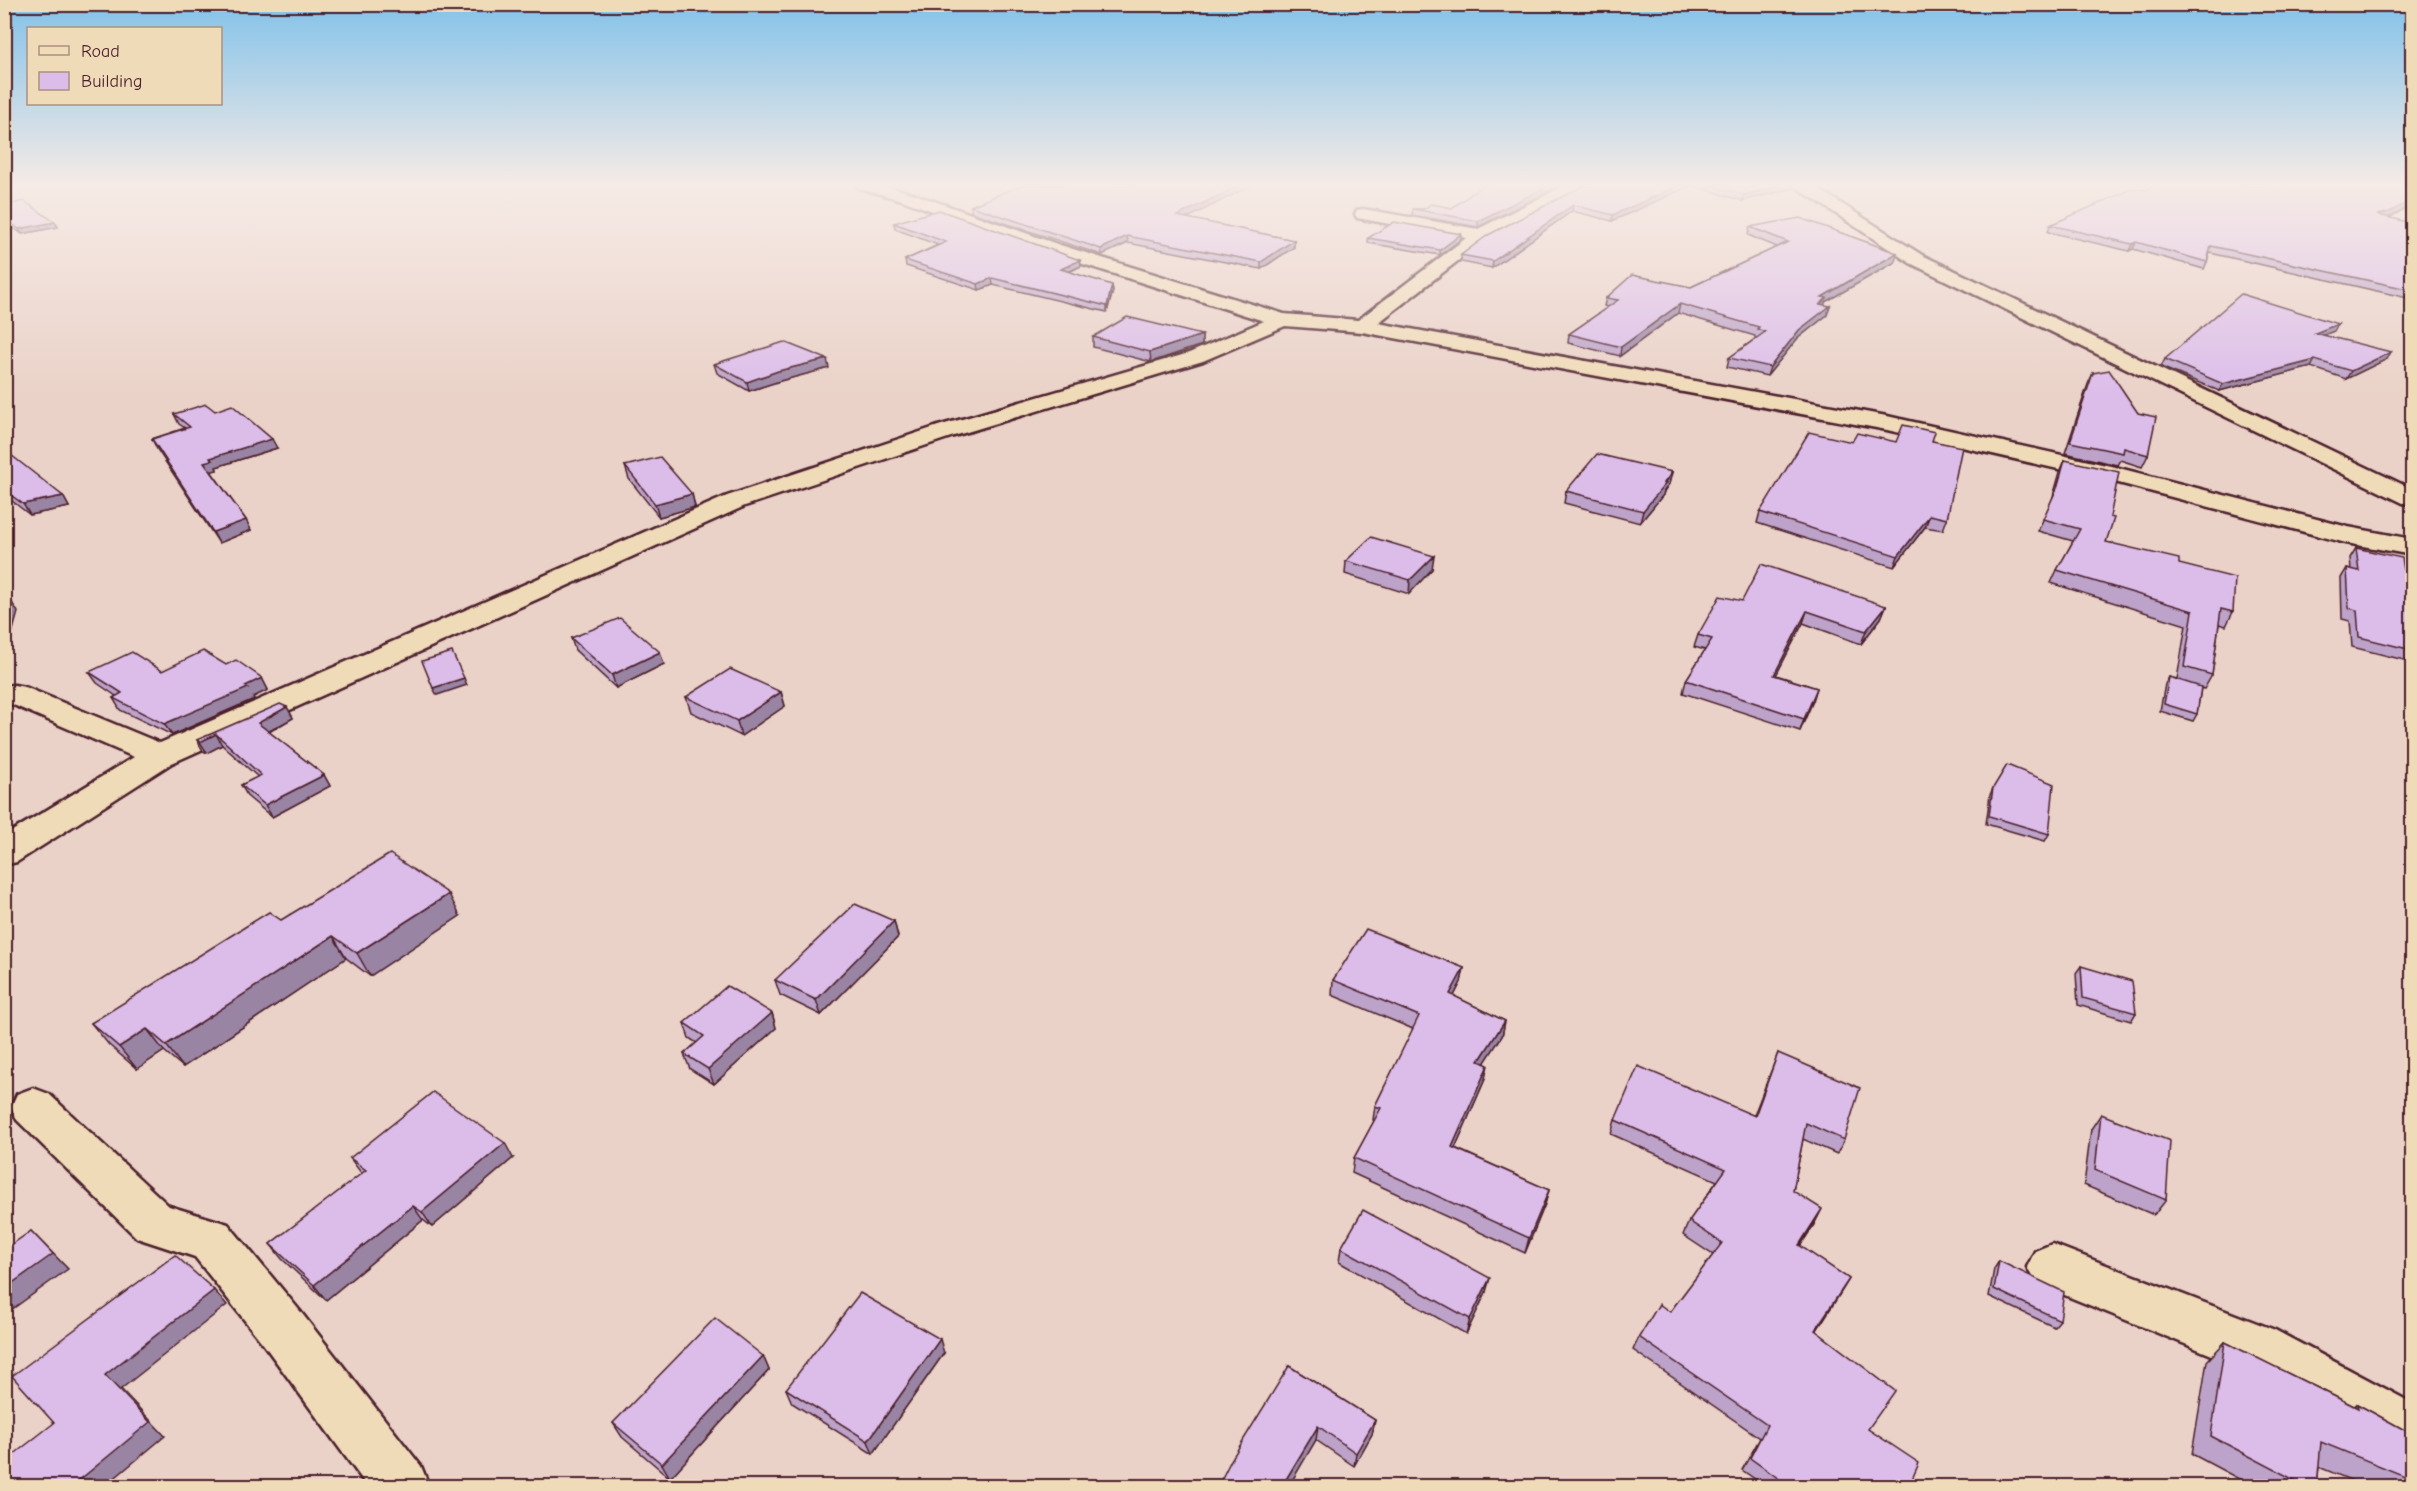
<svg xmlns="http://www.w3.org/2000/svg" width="2417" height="1491" viewBox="0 0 2417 1491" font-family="'Comic Neue',sans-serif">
<rect width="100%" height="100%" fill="#ead2c8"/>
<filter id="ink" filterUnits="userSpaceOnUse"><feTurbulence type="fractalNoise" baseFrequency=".0167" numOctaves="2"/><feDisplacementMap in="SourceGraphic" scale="12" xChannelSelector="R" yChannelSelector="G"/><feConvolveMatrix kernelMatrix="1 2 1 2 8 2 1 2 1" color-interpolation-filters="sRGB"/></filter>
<g filter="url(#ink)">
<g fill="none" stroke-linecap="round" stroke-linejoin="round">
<defs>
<g id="minor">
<polygon points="856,185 882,185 914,194 1060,245 1284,314 1358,320 1466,238 1357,218 1355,214 1357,210 1363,209 1478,229 1566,185 1586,185 1584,188 1486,239 1378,323 1887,416 2115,467 2348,527 2412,539 2412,555 2346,543 2111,481 1887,430 1362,332 1285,326 1203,361 954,436 745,506 172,763 17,862 4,865 4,836 134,757 11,704 4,705 4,686 14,685 25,687 160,743 727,496 938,426 1189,353 1264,321 1048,253 902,200 858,188"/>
<polygon points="33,1088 49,1094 169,1206 228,1224 300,1311 421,1466 429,1486 367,1486 264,1345 195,1257 137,1238 17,1120 11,1107 17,1094"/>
<polygon points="2052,1244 2275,1330 2412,1403 2412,1459 2393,1451 2239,1366 2035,1283 2027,1267 2035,1251"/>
</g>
<polygon id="secondary" points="1793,185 1812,185 1922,255 2412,489 2412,505 2403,503 1910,263"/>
</defs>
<!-- minor casing -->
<use href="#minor" stroke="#4a1f2b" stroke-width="5"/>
<!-- secondary casing -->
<use href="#secondary" stroke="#4a1f2b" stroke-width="5"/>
<!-- minor -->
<use href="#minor" fill="#f0dbb9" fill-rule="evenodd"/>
<!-- secondary -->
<use href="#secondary" fill="#f0dbb9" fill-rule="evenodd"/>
</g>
<!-- wall -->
<g fill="#bda3c9" stroke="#4a1f2b" stroke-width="1.5">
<polygon points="1022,185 1252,185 1186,218 1294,240 1294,247 1261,269 1128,243 1102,255 971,212 971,206"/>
<polygon points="1484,185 1561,185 1478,227 1412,215 1413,209 1452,208"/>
<polygon points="1585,185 1794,185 1793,188 1742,201 1692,185 1612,221 1572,211 1492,268 1461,262 1461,255"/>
<polygon points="2412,185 2412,204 2389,218 2412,223 2412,299 2210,253 2207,262 2204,269 2133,249 2129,251 2048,232 2050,225 2146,190"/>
<polygon points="4,206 55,222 58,227 22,234 4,221"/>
<polygon points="894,223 1080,260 1081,266 1069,272 1113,291 1107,312 993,285 979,290 906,266 905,260 938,245 895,229"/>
<polygon points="1750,227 1895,262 1825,302 1824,305 1827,315 1797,339 1767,376 1727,367 1729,358 1756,338 1755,338 1755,336 1678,313 1620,356 1568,343 1569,334 1608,307 1604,306 1606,298 1691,287 1777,247 1748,235"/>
<polygon points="1461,234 1461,239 1440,255 1368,243 1368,238"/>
<polygon points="2334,331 2323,335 2387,359 2346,379 2311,367 2219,391 2161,367 2165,359"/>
<polygon points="1202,335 1202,345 1151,362 1093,347 1093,337"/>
<polygon points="714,364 829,368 780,381 749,391 717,373"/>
<polygon points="2093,373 2148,455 2142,467 2120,460 2117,465 2065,453 2088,384"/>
<polygon points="215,411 277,448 216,467 217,470 211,471 246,520 251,530 219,543 157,449 152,439 185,428 179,424 174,414"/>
<polygon points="1932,441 1947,519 1943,530 1925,527 1894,567 1757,523 1760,512 1852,442 1896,442"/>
<polygon points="4,456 63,496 69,507 30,515 7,497 4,494"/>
<polygon points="2065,460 2110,517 2106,542 2179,564 2233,612 2226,626 2219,624 2212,675 2204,689 2201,688 2197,714 2193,721 2160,711 2165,684 2169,677 2177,679 2186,625 2051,583 2057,570 2073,541 2038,531 2052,500 2060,472"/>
<polygon points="625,466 692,494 695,507 659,517 629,479"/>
<polygon points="1672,472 1669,484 1664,491 1663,495 1640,523 1564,503 1566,491"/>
<polygon points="2356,548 2406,582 2412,584 2412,662 2352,647 2350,621 2342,619 2341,578 2347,568 2351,569 2350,558"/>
<polygon points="1346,561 1432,569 1409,594 1345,574"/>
<polygon points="1742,601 1886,606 1881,618 1861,644 1803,623 1776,675 1817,688 1800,731 1683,693 1686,680 1705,650 1694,647 1698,635"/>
<polygon points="571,638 664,664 616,688 575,650"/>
<polygon points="226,665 262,678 268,690 253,697 254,699 172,735 120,710 113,698 116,696 97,683 89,672 162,671"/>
<polygon points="781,692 785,706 741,736 691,712 686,697"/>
<polygon points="287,707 293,718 269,732 324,775 330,786 272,817 248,797 241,785 258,777 222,745 207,753 203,751 197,740"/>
<polygon points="1993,788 2049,834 2045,841 1986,824 1990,795"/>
<polygon points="460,916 370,976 346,958 183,1067 164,1051 137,1069 109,1045 91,1023 281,920"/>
<polygon points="894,921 898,937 821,1015 780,995 775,980"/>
<polygon points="2081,966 2136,1013 2131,1021 2078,1005 2076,973"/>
<polygon points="1464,968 1461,982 1454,996 1505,1021 1502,1036 1484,1063 1485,1079 1455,1148 1549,1190 1545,1204 1525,1253 1352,1173 1354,1158 1374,1121 1373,1120 1375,1106 1413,1029 1332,995 1333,980"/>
<polygon points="772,1013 776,1028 714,1084 690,1069 684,1054 697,1043 689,1038 684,1023"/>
<polygon points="1778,1053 1844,1140 1837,1154 1803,1139 1793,1191 1815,1223 1800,1246 1849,1279 1816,1331 1868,1429 1909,1486 1765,1486 1742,1470 1760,1438 1633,1350 1639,1337 1670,1312 1713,1255 1683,1235 1689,1221 1717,1181 1611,1134 1615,1120 1754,1115"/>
<polygon points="2101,1114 2166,1200 2154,1215 2084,1185 2091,1129"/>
<polygon points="350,1158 513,1158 432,1227 423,1220 326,1300 282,1259 270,1244 362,1174"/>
<polygon points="1341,1248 1486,1292 1466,1334 1339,1262"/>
<polygon points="1999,1261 2060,1320 2054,1327 1989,1296 1994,1269"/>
<polygon points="2225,1342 2354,1406 2357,1404 2412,1434 2412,1486 2365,1486 2319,1467 2317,1486 2252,1486 2192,1454 2207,1361"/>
<polygon points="944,1353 873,1454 792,1403 786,1389"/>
<polygon points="763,1356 769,1370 670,1478 622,1437 613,1423"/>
<polygon points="1289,1366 1375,1420 1372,1434 1354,1466 1316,1440"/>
</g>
<!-- shaded-wall -->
<g fill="#9a84a4" stroke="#4a1f2b" stroke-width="1.5">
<polygon points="1240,185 1252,185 1178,223 1177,216"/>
<polygon points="1550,185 1561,185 1478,227 1478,221"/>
<polygon points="1680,185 1692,185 1612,221 1613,215"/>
<polygon points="1783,185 1794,185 1793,188 1742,201 1744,195"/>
<polygon points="2412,200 2412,204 2386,219 2378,215"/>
<polygon points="1573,205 1572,211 1492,268 1493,261"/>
<polygon points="55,222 58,227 22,234 19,229"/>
<polygon points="1461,234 1461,239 1440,255 1440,250"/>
<polygon points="1127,236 1128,243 1102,255 1101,249"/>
<polygon points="1294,240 1294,247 1261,269 1261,262"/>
<polygon points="2136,242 2133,249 2129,251 2132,244"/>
<polygon points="1897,253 1895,262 1825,302 1824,306 1817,313 1822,297"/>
<polygon points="1080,260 1081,266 1061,275 1061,269"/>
<polygon points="992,278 993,285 979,290 978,284"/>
<polygon points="1112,285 1113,291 1107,312 1107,306"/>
<polygon points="1680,304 1678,313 1620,356 1621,347"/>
<polygon points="1830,306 1827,315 1797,339 1767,376 1770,367 1799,330"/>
<polygon points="2338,324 2334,331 2311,340 2315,333"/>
<polygon points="1202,335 1202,345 1151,362 1150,352"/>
<polygon points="2391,352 2387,359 2346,379 2351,371"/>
<polygon points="827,359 829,368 780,381 749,391 747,382 778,371"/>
<polygon points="2315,360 2311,367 2219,391 2223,384"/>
<polygon points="272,439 277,448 216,467 217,470 209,472 204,462 210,458"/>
<polygon points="1672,472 1669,484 1664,491 1663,495 1640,523 1643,511"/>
<polygon points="692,494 695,507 659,517 655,504"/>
<polygon points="63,496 69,507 30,515 23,504"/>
<polygon points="1930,515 1925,527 1894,567 1898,556"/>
<polygon points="246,520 251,530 219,543 213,532"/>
<polygon points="1434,556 1432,569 1409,594 1410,580"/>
<polygon points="9,598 18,612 4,663 4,613"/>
<polygon points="1886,606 1881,618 1861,644 1866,631"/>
<polygon points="1807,611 1803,623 1770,687 1774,675"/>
<polygon points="660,652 664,664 616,688 612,675"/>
<polygon points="262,678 268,690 253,697 254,699 172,735 164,724"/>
<polygon points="464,678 467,685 437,695 433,688"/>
<polygon points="1817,688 1813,701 1800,731 1804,719"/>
<polygon points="781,692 785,706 741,736 737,721"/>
<polygon points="287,707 293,718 264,734 258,723"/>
<polygon points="216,734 222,745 207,753 200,742"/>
<polygon points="324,775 330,786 272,817 265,805"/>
<polygon points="449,894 460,916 370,976 357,953"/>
<polygon points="894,921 898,937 821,1015 816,1000"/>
<polygon points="333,936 346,958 183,1067 166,1045"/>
<polygon points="1464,968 1461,982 1447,1009 1450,994"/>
<polygon points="772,1013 776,1028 714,1084 708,1069"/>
<polygon points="1505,1021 1502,1036 1476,1076 1479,1061"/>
<polygon points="147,1029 164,1051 137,1069 119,1047"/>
<polygon points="1488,1065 1485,1079 1449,1162 1452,1147"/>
<polygon points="505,1143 513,1158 432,1227 422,1212"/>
<polygon points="1549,1190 1545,1204 1525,1253 1529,1238"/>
<polygon points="413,1206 423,1220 326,1300 314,1285"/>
<polygon points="1822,1209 1815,1223 1792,1259 1799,1245"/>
<polygon points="31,1231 68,1269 4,1315 4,1289"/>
<polygon points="1490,1278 1486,1292 1466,1334 1470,1319"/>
<polygon points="1849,1279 1841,1292 1808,1344 1815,1330"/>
<polygon points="214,1290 227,1305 121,1389 165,1436 105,1486 72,1486 105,1375"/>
<polygon points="940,1339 944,1353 873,1454 868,1441"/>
<polygon points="763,1356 769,1370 670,1478 662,1464"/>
<polygon points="1375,1420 1372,1434 1354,1466 1356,1453"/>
<polygon points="1318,1426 1316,1440 1289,1486 1282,1486"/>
</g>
<!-- building -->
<g fill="#dcbdea" stroke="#4a1f2b" stroke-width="1.5">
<polygon points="1022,185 1240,185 1177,216 1294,240 1261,262 1127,236 1101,249 971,206"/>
<polygon points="1484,185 1550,185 1478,221 1413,209 1424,209 1431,204 1452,208"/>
<polygon points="1585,185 1680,185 1613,215 1573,205 1493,261 1461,255 1488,235"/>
<polygon points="1711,185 1783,185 1744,195"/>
<polygon points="2156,185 2412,185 2412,200 2390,212 2378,215 2412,223 2412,290 2211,246 2207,262 2136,242 2132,244 2050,225 2134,188 2146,190"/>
<polygon points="24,201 55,222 19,229 4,218 4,206"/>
<polygon points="939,210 1080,260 1061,269 1112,285 1107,306 992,278 978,284 905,260 946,242 894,223"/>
<polygon points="1800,218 1897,253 1822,297 1827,298 1820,304 1830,306 1799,330 1770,367 1729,358 1765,332 1757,329 1759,327 1680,304 1621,347 1569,334 1618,300 1606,298 1632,275 1691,287 1788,242 1750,227"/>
<polygon points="1394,222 1461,234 1440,250 1368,238"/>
<polygon points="2241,294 2338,324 2315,333 2391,352 2351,371 2315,360 2223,384 2165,359"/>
<polygon points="1127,317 1202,335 1150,352 1093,337"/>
<polygon points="784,342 827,359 778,371 747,382 714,364"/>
<polygon points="2109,370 2138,413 2156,417 2148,455 2124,448 2123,453 2070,442 2093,373"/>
<polygon points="206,404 215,411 232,405 272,439 210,458 212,460 204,462 246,520 213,532 152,439 190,427 174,414"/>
<polygon points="1903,425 1935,432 1932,441 1962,447 1947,519 1930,515 1898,556 1760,512 1809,432 1852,442 1857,433 1896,442"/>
<polygon points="1597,454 1672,472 1664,483 1666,483 1643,511 1566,491"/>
<polygon points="11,455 63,496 23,504 4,490 4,456"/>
<polygon points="660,457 692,494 655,504 625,466"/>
<polygon points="2065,460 2119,472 2110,517 2114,518 2106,542 2179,559 2179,564 2235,578 2233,612 2221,609 2212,675 2184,667 2193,611 2057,570 2080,529 2043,519 2057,488"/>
<polygon points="1371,537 1434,556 1410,580 1346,561"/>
<polygon points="2356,548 2402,558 2406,582 2412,584 2412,650 2359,637 2357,610 2349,608 2347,568 2359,571"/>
<polygon points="1761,564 1886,606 1866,631 1807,611 1774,675 1817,688 1804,719 1686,680 1712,639 1698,635 1720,596 1742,601"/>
<polygon points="9,598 4,613 4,599"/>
<polygon points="620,618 660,652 612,675 571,638"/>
<polygon points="203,651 226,665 236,660 262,678 245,686 248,688 164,724 113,698 122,693 89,672 132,652 162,671"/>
<polygon points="452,652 464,678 433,688 422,661"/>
<polygon points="730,669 781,692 737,721 686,697"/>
<polygon points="2169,677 2201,687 2197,714 2164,704"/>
<polygon points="280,704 287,707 258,723 324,775 265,805 241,785 261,775 216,734 200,742 197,740"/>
<polygon points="2007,765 2054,784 2049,834 1989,816 1993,788"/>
<polygon points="390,854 449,894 357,953 333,936 166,1045 147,1029 119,1047 91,1023 269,912 281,920"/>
<polygon points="855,904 894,921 816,1000 775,980"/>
<polygon points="1366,929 1464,968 1450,994 1505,1021 1479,1061 1488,1065 1452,1147 1549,1190 1529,1238 1354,1158 1381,1108 1375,1106 1419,1016 1333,980"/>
<polygon points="2081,966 2132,981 2136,1013 2083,998"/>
<polygon points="727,986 772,1013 708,1069 684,1054 704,1036 684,1023"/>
<polygon points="1778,1053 1860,1088 1844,1140 1806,1123 1793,1191 1822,1209 1799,1245 1849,1279 1815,1330 1895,1391 1868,1429 1919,1463 1909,1486 1789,1486 1750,1458 1767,1425 1639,1337 1659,1304 1670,1312 1722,1243 1689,1221 1726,1169 1615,1120 1638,1066 1755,1116"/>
<polygon points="433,1092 505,1143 422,1212 413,1206 314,1285 270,1244 366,1170 350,1158"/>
<polygon points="2101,1114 2170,1141 2166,1200 2095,1170"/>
<polygon points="1363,1210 1490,1278 1470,1319 1341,1248"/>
<polygon points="31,1231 53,1254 4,1289 4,1250"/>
<polygon points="175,1255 214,1290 105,1375 150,1422 72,1486 16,1486 4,1473 4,1462 54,1423 12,1376"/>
<polygon points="1999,1261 2064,1292 2060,1320 1994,1289"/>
<polygon points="860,1293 940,1339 868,1441 786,1389"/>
<polygon points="715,1318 763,1356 662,1464 613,1423"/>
<polygon points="2225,1342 2358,1408 2357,1404 2412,1434 2412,1479 2321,1442 2317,1486 2306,1486 2211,1436"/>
<polygon points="1289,1366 1375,1420 1356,1453 1318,1426 1282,1486 1218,1486 1231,1460"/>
</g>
</g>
<!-- sky -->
<linearGradient id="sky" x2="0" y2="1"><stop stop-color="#83c2e9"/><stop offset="0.47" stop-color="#f6ebe6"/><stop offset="1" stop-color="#f6ebe6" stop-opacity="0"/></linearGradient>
<rect width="2417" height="394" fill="url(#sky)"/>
<!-- margin -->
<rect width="2417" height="1491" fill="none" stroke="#f0dbb9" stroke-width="24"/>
<rect x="12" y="12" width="2393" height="1467" fill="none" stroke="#4a1f2b" stroke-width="2" filter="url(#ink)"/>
<!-- legend -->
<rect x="27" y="27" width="195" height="78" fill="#f0dbb9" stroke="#ae9080" stroke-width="1.5"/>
<rect x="39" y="46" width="30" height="9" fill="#f0dbb9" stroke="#ae9080" stroke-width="1.5"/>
<text x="81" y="57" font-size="18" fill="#4a1f2b">Road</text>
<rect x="39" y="72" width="30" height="18" fill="#dcbdea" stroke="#ae9080" stroke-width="1.5"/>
<text x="81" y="87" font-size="18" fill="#4a1f2b">Building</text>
</svg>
